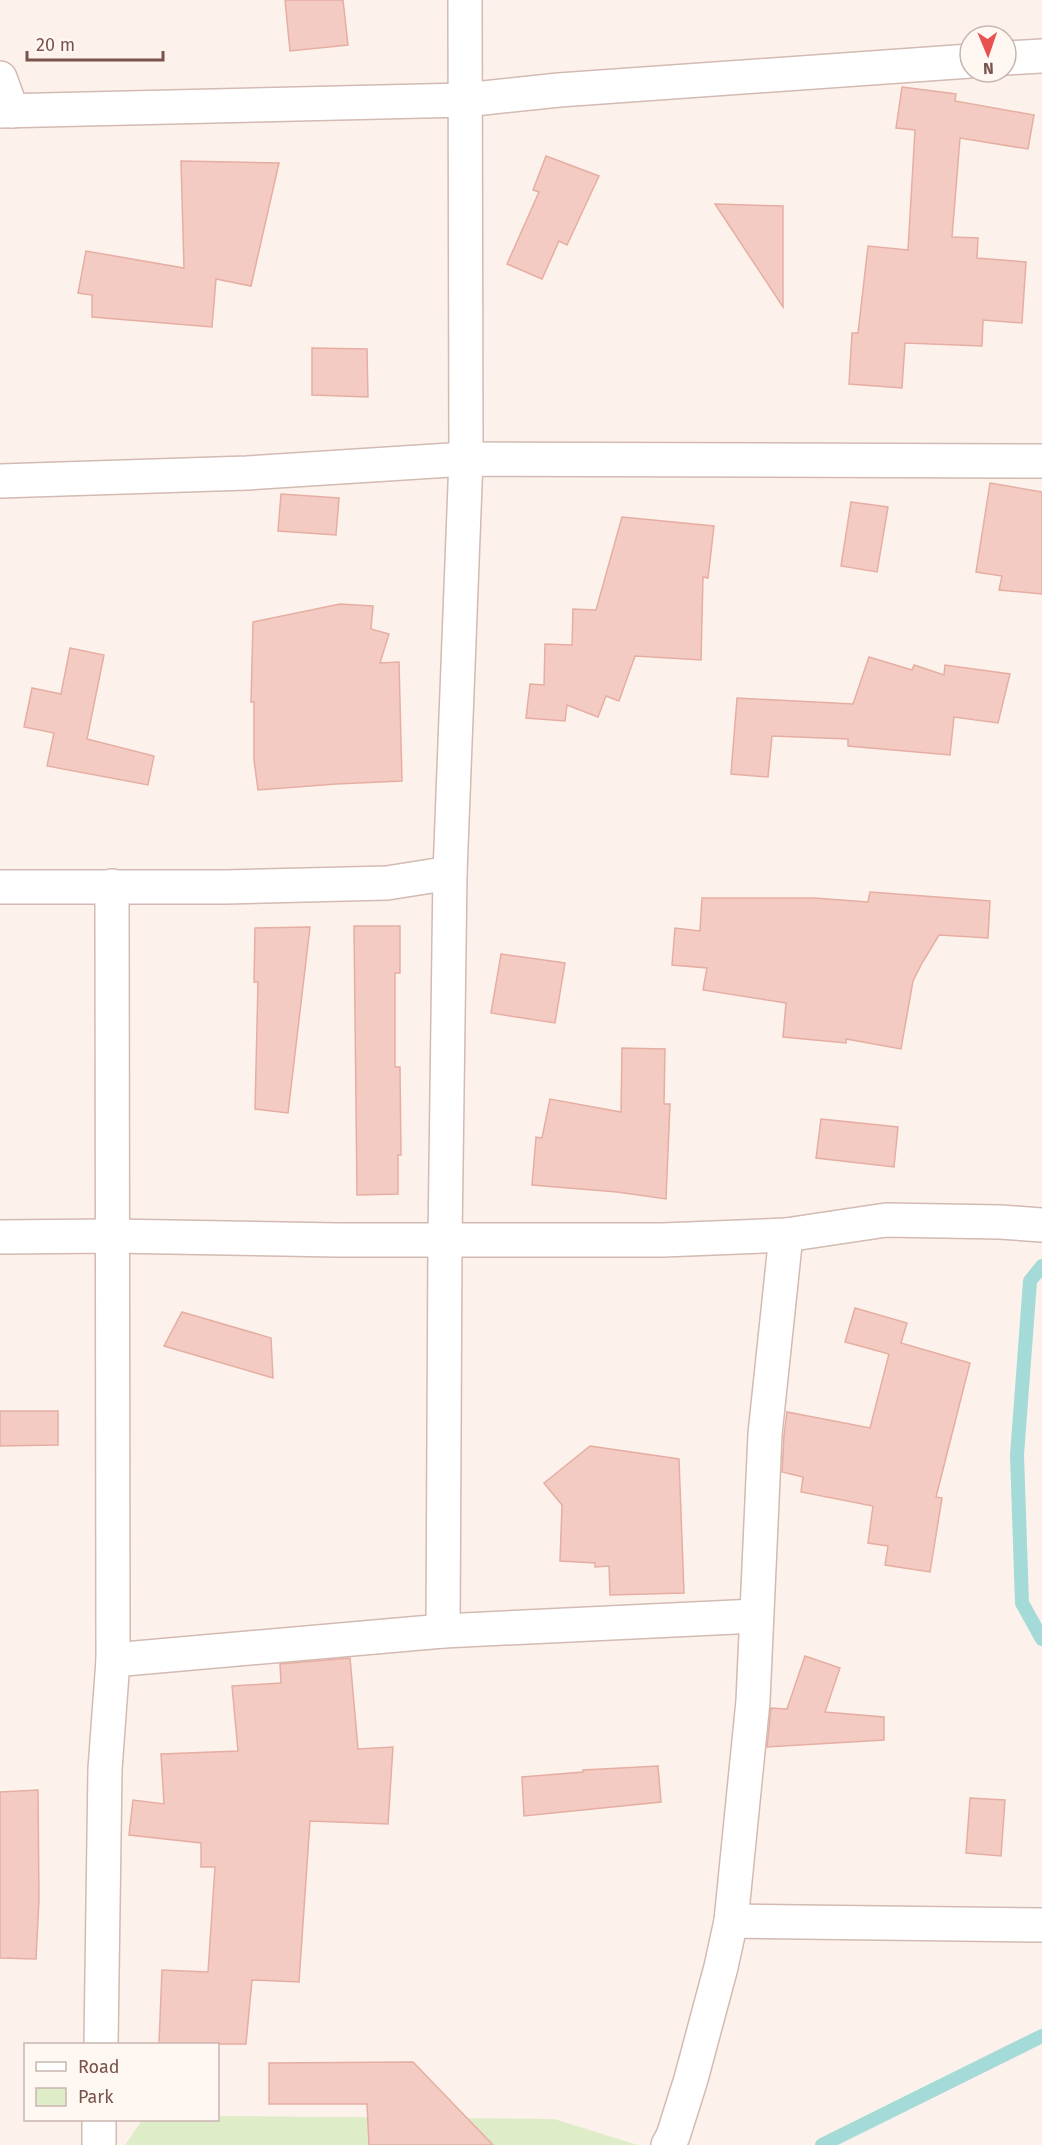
<svg xmlns="http://www.w3.org/2000/svg" width="1042" height="2145" viewBox="0 0 1042 2145" font-family="'Fira Sans',sans-serif">
<rect width="100%" height="100%" fill="#fdf2eb"/>
<!-- green -->
<polygon fill="#deecc8" points="218,2116 554,2119 638,2145 125,2145 142,2120 218,2120"/>
<g fill="none" stroke-linecap="round" stroke-linejoin="round">
<!-- stream -->
<g stroke="#a4dad7" stroke-width="14">
<polyline points="1042,1266 1030,1281 1017,1455 1022,1603 1042,1639"/>
<polyline points="822,2145 1042,2036"/>
</g>
</g>
<!-- building -->
<g fill="#f3cbc2" stroke="#e6aea2" stroke-width="1.5">
<polygon points="285,0 343,0 348,45 290,51"/>
<polygon points="902,87 956,94 955,101 1034,115 1028,149 960,138 952,237 978,238 977,258 1026,262 1022,323 983,320 982,346 905,343 902,388 849,384 852,333 858,333 868,246 908,250 915,130 896,128"/>
<polygon points="546,156 599,176 567,245 559,241 542,279 507,264 539,192 533,190"/>
<polygon points="181,161 279,163 251,286 216,279 212,327 92,317 92,295 78,293 86,251 184,268"/>
<polygon points="715,204 783,206 783,307"/>
<polygon points="312,348 367,349 368,397 312,395"/>
<polygon points="990,483 1042,492 1042,594 999,590 1002,576 976,572"/>
<polygon points="281,494 339,498 336,535 278,531"/>
<polygon points="851,502 888,507 877,572 841,566"/>
<polygon points="622,517 714,526 708,578 703,577 701,660 635,656 619,701 606,696 598,717 567,705 565,721 526,718 530,684 544,685 545,644 572,645 573,609 596,610"/>
<polygon points="340,604 373,606 371,629 389,634 380,663 399,662 402,781 336,784 258,790 254,760 254,702 251,702 253,622"/>
<polygon points="70,648 104,655 87,739 154,756 148,785 47,766 54,733 24,727 32,688 61,694"/>
<polygon points="869,657 912,670 914,665 944,675 945,665 1010,674 998,723 954,717 950,755 848,746 848,739 772,736 768,777 731,774 737,698 853,704"/>
<polygon points="870,892 990,901 988,938 939,935 922,963 913,981 901,1049 846,1039 846,1043 783,1037 786,1003 703,990 707,968 672,965 675,928 700,931 702,898 814,898 868,902"/>
<polygon points="354,926 400,926 400,973 395,973 395,1067 400,1067 401,1155 398,1155 398,1194 357,1195"/>
<polygon points="310,927 288,1113 255,1109 258,982 254,982 255,928"/>
<polygon points="501,954 565,963 555,1023 491,1013"/>
<polygon points="622,1048 665,1049 664,1104 670,1104 666,1199 617,1192 532,1185 536,1137 542,1138 550,1099 621,1112"/>
<polygon points="821,1119 898,1127 894,1167 816,1158"/>
<polygon points="855,1308 907,1323 901,1343 970,1363 936,1497 942,1498 930,1572 885,1565 888,1546 868,1543 873,1506 801,1492 803,1477 782,1472 784,1435 787,1412 870,1428 889,1354 845,1342"/>
<polygon points="182,1312 271,1338 273,1378 164,1346"/>
<polygon points="0,1411 58,1411 58,1445 0,1446"/>
<polygon points="590,1446 679,1459 684,1593 610,1595 609,1566 595,1567 595,1563 560,1561 562,1505 544,1483"/>
<polygon points="805,1656 840,1668 825,1712 884,1717 884,1740 767,1747 771,1708 787,1709"/>
<polygon points="350,1658 358,1749 393,1747 388,1824 310,1821 299,1982 252,1980 246,2044 159,2044 162,1970 208,1972 215,1867 201,1867 201,1843 129,1835 133,1800 164,1804 161,1754 238,1751 232,1686 281,1683 280,1664"/>
<polygon points="658,1766 661,1802 524,1816 522,1777 583,1772 583,1770"/>
<polygon points="38,1790 39,1900 36,1959 0,1958 0,1792"/>
<polygon points="970,1798 1005,1800 1001,1856 966,1853"/>
<polygon points="413,2062 493,2145 369,2145 367,2104 269,2104 269,2063"/>
</g>
<g fill="none" stroke-linecap="round" stroke-linejoin="round">
<defs>
<g id="street">
<polyline points="1006,58 1042,56"/>
<polyline points="0,78 12,111"/>
<polyline points="0,111 465,100 559,90 970,61"/>
<polyline points="0,481 247,473 466,459 1042,461"/>
<polyline points="0,887 225,887 387,883 450,873"/>
<polyline points="0,1237 112,1236 338,1240 663,1240 786,1235 886,1220 1000,1222 1042,1225"/>
<polyline points="443,1631 445,1240 450,873 466,459 465,0"/>
<polyline points="113,1660 443,1631 756,1616"/>
<polyline points="731,1921 1042,1925"/>
<polyline points="101,2044 105,1769 113,1660 112,886"/>
<polyline points="99,2145 99,2120"/>
<polyline points="668,2145 673,2136 691,2079 721,1967 731,1921 753,1701 765,1434 786,1235"/>
</g>
</defs>
<!-- street casing -->
<use href="#street" stroke="#d3bab2" stroke-width="36"/>
<!-- street -->
<use href="#street" stroke="#fff" stroke-width="33"/>
</g>
<!-- legend -->
<rect x="24" y="2043" width="195" height="78" fill="#fff7f2" stroke="#c9b5b0" stroke-width="1.5"/>
<rect x="36" y="2062" width="30" height="9" fill="#ffffff" stroke="#c9b5b0" stroke-width="1.5"/>
<text x="78" y="2073" font-size="18" fill="#79534c">Road</text>
<rect x="36" y="2088" width="30" height="18" fill="#deecc8" stroke="#c9b5b0" stroke-width="1.5"/>
<text x="78" y="2103" font-size="18" fill="#79534c">Park</text>
<!-- north arrow -->
<g transform="translate(988 54) rotate(178)"><circle r="28" fill="#fff7f2" stroke="#c9b5b0" stroke-width="1.5"/>
<path d="M0-4.5L10 22L0 15L-10 22Z" fill="#e75250"/>
<text y="-9" font-size="16" font-weight="bold" text-anchor="middle" fill="#79534c">N</text>
</g>
<!-- scale -->
<path d="M27 51v9h136v-9" fill="none" stroke="#79534c" stroke-width="3"/>
<text x="36" y="51" font-size="18" fill="#79534c" stroke="#fff7f2" stroke-width="4.5" paint-order="stroke">20 m</text>
</svg>
